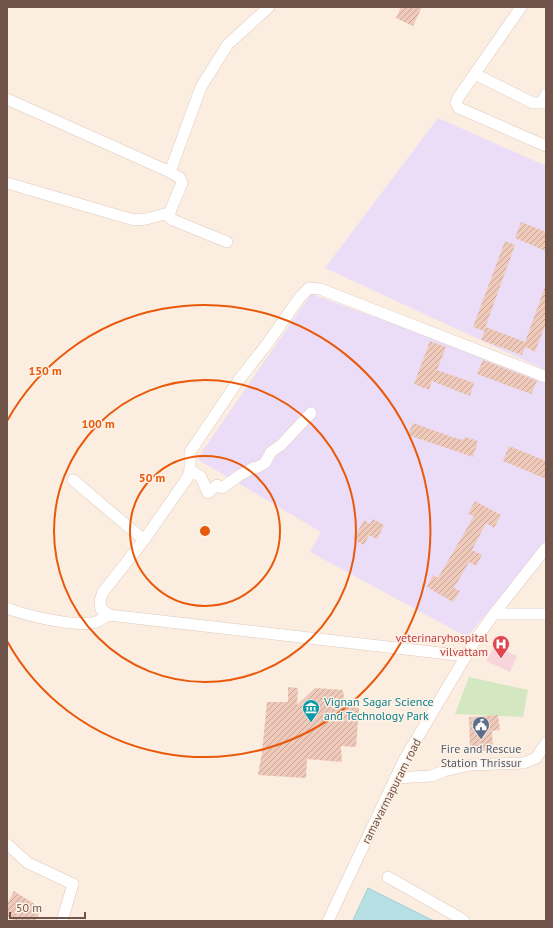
<svg xmlns="http://www.w3.org/2000/svg" width="553" height="928" viewBox="0 0 553 928" font-family="'PT Sans',sans-serif">
<defs>
<pattern id="building-hatch" width="6" height="6" patternUnits="userSpaceOnUse"><rect width="6" height="6" fill="#efc9b9"/><path d="M-1 1l2-2M0 6l6-6M5 7l2-2" fill="none" stroke="#c6a698"/></pattern>
</defs>
<rect width="100%" height="100%" fill="#fbeee0"/>
<!-- education -->
<g fill="#ebddf7">
<polygon points="438,118 546,166 545,370 325,268"/>
<polygon points="311,294 546,379 546,538 545,542 467,637 310,552 321,532 197,459"/>
</g>
<!-- medical -->
<polygon fill="#f8d4db" points="495,646 517,656 510,672 486,661"/>
<!-- green -->
<polygon fill="#d3e7c0" points="469,677 528,690 523,717 455,714"/>
<!-- water -->
<polygon fill="#b6e0e3" stroke="#9dd0d4" points="368,888 434,921 354,921 353,920"/>
<!-- building -->
<g fill="url(#building-hatch)">
<polygon points="401,7 422,7 413,26 396,18"/>
<polygon points="521,222 546,232 546,251 515,238"/>
<polygon points="505,241 515,245 484,331 473,327"/>
<polygon points="545,287 546,323 535,352 525,347 522,355 481,340 486,327 525,342"/>
<polygon points="430,341 446,347 437,370 474,383 470,396 432,381 429,390 414,384"/>
<polygon points="483,360 537,381 531,394 477,374"/>
<polygon points="413,423 455,438 463,440 465,437 478,441 473,457 408,435"/>
<polygon points="509,446 546,461 546,479 503,461"/>
<polygon points="475,501 501,515 494,528 486,523 472,550 482,555 476,566 469,562 454,588 460,591 453,602 427,587 433,575 438,578 474,516 468,514"/>
<polygon points="373,519 384,525 377,539 369,535 364,545 354,539 364,520 370,524"/>
<polygon points="288,687 298,688 297,705 315,688 343,690 345,705 359,708 356,747 341,746 342,762 307,759 306,778 258,775 262,752 267,702 288,702"/>
<polygon points="498,715 500,730 492,731 493,750 470,752 469,717"/>
<polygon points="14,891 42,909 35,921 15,921 7,916 7,904"/>
</g>
<g fill="none" stroke-linecap="round" stroke-linejoin="round">
<defs>
<g id="minor">
<polyline points="521,7 458,98 456,103 459,108 546,146"/>
<polyline points="475,74 533,103 542,103 546,94"/>
<polyline points="7,99 170,172"/>
<polyline points="7,183 134,220 146,219 169,213"/>
<polyline points="227,242 173,220 169,217 171,209 182,183 180,178 170,172 201,87 228,44 269,7"/>
<polyline points="190,470 201,477 208,493 217,485 222,488 240,475 253,468 258,467 265,463 271,452 281,445 311,413"/>
<polyline points="73,480 144,540"/>
<path d="M7,608C27,616 71,626 92,623C98,622 103,618 109,615"/>
<polyline points="494,614 546,614"/>
<polyline points="466,656 109,615 101,609 100,601 103,592 144,540 188,477 190,470 190,452 238,381 267,344 300,297 309,288 320,289 546,377"/>
<polyline points="395,778 431,776 444,771 470,765 524,763 536,758 546,743"/>
<polyline points="7,844 28,863 73,884 62,921"/>
<polyline points="388,877 460,918 464,921"/>
<polyline points="328,921 404,760 478,636 494,614 546,548"/>
</g>
</defs>
<!-- minor casing -->
<use href="#minor" stroke="#dec9bd" stroke-width="12"/>
<!-- minor -->
<use href="#minor" stroke="#fff" stroke-width="11"/>
</g>
<!-- distance rings -->
<g fill="none" stroke="#e8590c" stroke-width="2">
<circle cx="205" cy="531" r="75"/>
<circle cx="205" cy="531" r="151"/>
<path d="M7 421A226 226 0 1 1 7 641"/>
</g>
<!-- icons -->
<defs>
<symbol id="hospital-pin" viewBox="-11 -11 22 30"><path d="M0 17L-7.5 6A9.5 9.5 0 1 1 7.5 6Z" fill="#e0444e" stroke="#fef2e6"/><path d="M-5-5h3v3.5h4V-5h3V5h-3V1.5h-4V5h-3Z" fill="#fff"/></symbol>
<symbol id="museum-pin" viewBox="-11 -11 22 30"><path d="M0 17L-7.5 6A9.5 9.5 0 1 1 7.5 6Z" fill="#0f9aa8" stroke="#fef2e6"/><path d="M0-6L6-3V-2H-6V-3ZM-5-1h2V3h-2ZM-1-1h2V3h-2ZM3-1h2V3H3ZM-6 4H6V6H-6Z" fill="#fff"/></symbol>
<symbol id="civic-pin" viewBox="-11 -11 22 30"><path d="M0 17L-7.5 6A9.5 9.5 0 1 1 7.5 6Z" fill="#5c6f8a" stroke="#fef2e6"/><path d="M-.6-6.5H3V-4.5H.6V-3L4-1V1h2V6H-6V1h2V-1L-.6-3ZM-1.2 2.5V6h2.4V2.5Z" fill="#fff"/></symbol>
</defs>
<g fill-rule="evenodd">
<use href="#hospital-pin" x="491" y="634" width="20" height="27"/>
<use href="#museum-pin" x="301" y="698" width="20" height="27"/>
<use href="#civic-pin" x="471" y="715" width="20" height="27"/>
</g>
<g text-anchor="middle" dominant-baseline="central" stroke-width="3" stroke-linejoin="round" paint-order="stroke">
<!-- health labels -->
<g font-size="12" fill="#be3a42" stroke="#fef2e6" text-anchor="end">
<text x="488" y="637">veterinaryhospital<tspan x="488" dy="14">vilvattam</tspan></text>
</g>
<!-- culture labels -->
<g font-size="12" fill="#0d838f" stroke="#fef2e6" text-anchor="start">
<text x="324" y="701">Vignan Sagar Science<tspan x="324" dy="14">and Technology Park</tspan></text>
</g>
<!-- service labels -->
<g font-size="12" fill="#4e5e75" stroke="#fef2e6">
<text x="481" y="748">Fire and Rescue<tspan x="481" dy="14">Station Thrissur</tspan></text>
</g>
<!-- street labels -->
<g font-size="12" fill="#705349" stroke="#fef2e6">
<text transform="translate(391 791) rotate(-63)">ramavarmapuram road</text>
</g>
</g>
<circle cx="205" cy="531" r="6" fill="#e8590c" stroke="#fef2e6" stroke-width="2"/>
<g font-size="12" text-anchor="middle" font-weight="bold" fill="#e8590c" stroke="#fef2e6" stroke-width="3" stroke-linejoin="round" paint-order="stroke">
<text x="45" y="375">150 m</text>
<text x="98" y="428">100 m</text>
<text x="152" y="482">50 m</text>
</g>
<!-- border -->
<rect width="553" height="928" fill="none" stroke="#705349" stroke-width="16"/>
<!-- scale -->
<path d="M10 912v6h75v-6" fill="none" stroke="#705349" stroke-width="2"/>
<text x="16" y="912" font-size="12" fill="#705349" stroke="#fef2e6" stroke-width="3" paint-order="stroke">50 m</text>
</svg>
